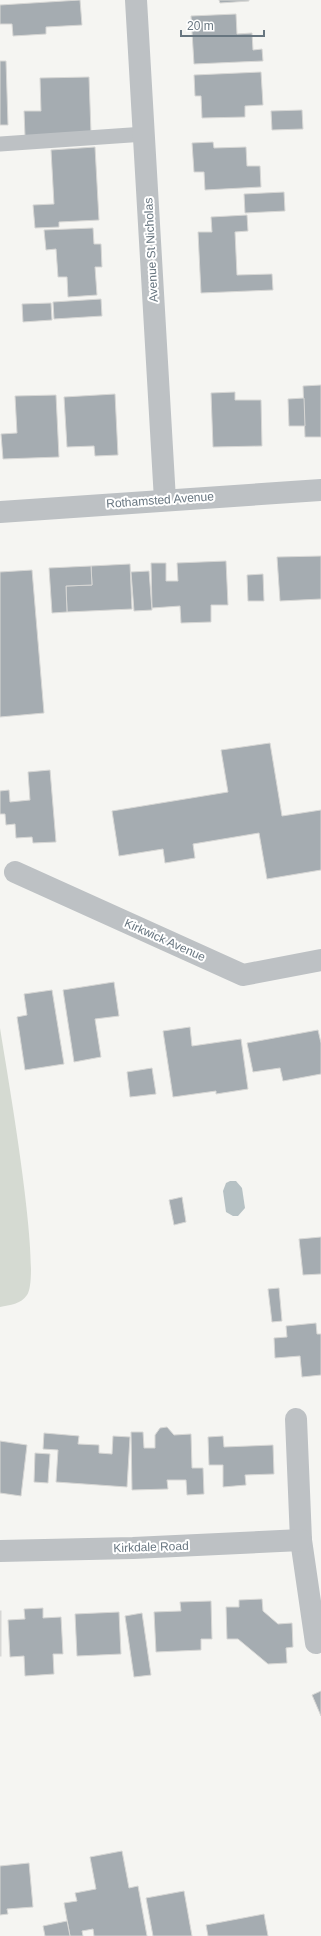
<svg xmlns="http://www.w3.org/2000/svg" width="321" height="1936" viewBox="0 0 321 1936" font-family="Arial,sans-serif">
<rect width="100%" height="100%" fill="#f5f5f2"/>
<!-- green -->
<path fill="#d5dad2" d="M0,1028C6,1066 43,1274 27,1295C21,1304 10,1305 0,1307Z"/>
<!-- water -->
<polygon fill="#b6c1c4" points="230,1181 236,1181 242,1188 245,1208 238,1216 233,1216 226,1212 223,1191 226,1183"/>
<!-- building -->
<g fill="#a5acb1" stroke="#d7d7d5">
<polygon points="80,0 82,25 46,27 46,34 13,36 12,24 0,24 0,5"/>
<polygon points="219,0 249,0 249,1 220,3"/>
<polygon points="236,14 237,34 252,33 253,50 262,49 263,61 194,64 191,16"/>
<polygon points="0,61 6,61 8,125 0,125"/>
<polygon points="261,72 263,105 245,106 245,117 202,118 201,96 195,96 194,75"/>
<polygon points="89,77 91,133 25,136 24,111 41,111 40,78"/>
<polygon points="302,110 303,129 272,130 271,111"/>
<polygon points="213,142 214,148 246,147 247,166 260,166 261,187 205,190 204,172 194,172 192,143"/>
<polygon points="95,147 99,220 59,222 59,227 35,228 33,205 54,204 51,150"/>
<polygon points="284,192 285,211 245,213 244,194"/>
<polygon points="247,215 248,231 235,232 237,275 272,274 273,290 201,293 198,232 212,232 211,217"/>
<polygon points="93,228 94,244 101,244 102,267 95,267 97,295 68,297 67,277 58,277 56,249 46,250 44,230"/>
<polygon points="101,299 102,316 54,319 53,302"/>
<polygon points="51,303 52,320 23,322 22,304"/>
<polygon points="321,385 321,437 305,437 303,386"/>
<polygon points="235,392 235,400 261,400 262,446 213,447 211,393"/>
<polygon points="115,394 118,455 95,456 94,446 67,447 64,397"/>
<polygon points="56,395 59,457 3,459 1,434 17,433 15,396"/>
<polygon points="304,398 305,426 289,426 288,399"/>
<polygon points="321,556 321,599 280,601 277,557"/>
<polygon points="226,561 228,605 211,605 211,622 181,623 180,606 152,608 151,563 166,563 166,581 178,581 177,563"/>
<polygon points="130,564 132,609 67,612 66,586 92,585 91,566"/>
<polygon points="91,566 92,585 66,586 67,612 52,613 49,568"/>
<polygon points="32,570 44,713 0,717 0,572"/>
<polygon points="149,571 152,610 134,611 131,572"/>
<polygon points="263,574 264,601 248,601 247,575"/>
<polygon points="270,743 282,816 321,810 321,870 267,879 259,833 193,844 195,858 165,863 163,849 119,856 112,811 228,792 221,750"/>
<polygon points="50,770 56,842 33,843 32,837 16,838 15,824 6,825 5,814 0,814 0,791 9,790 10,802 30,800 28,772"/>
<polygon points="114,982 119,1016 95,1019 101,1057 74,1062 63,990"/>
<polygon points="52,990 64,1064 25,1070 17,1017 27,1015 24,994"/>
<polygon points="190,1027 192,1046 241,1039 248,1089 216,1094 216,1091 173,1097 163,1031"/>
<polygon points="318,1030 321,1043 321,1074 283,1081 280,1068 253,1072 247,1043"/>
<polygon points="152,1068 156,1094 130,1097 127,1072"/>
<polygon points="182,1197 186,1222 174,1225 169,1200"/>
<polygon points="321,1237 321,1274 303,1275 299,1239"/>
<polygon points="279,1288 282,1321 272,1322 268,1289"/>
<polygon points="316,1323 317,1334 321,1334 321,1375 302,1377 300,1356 275,1358 274,1338 287,1337 286,1326"/>
<polygon points="167,1427 174,1435 191,1434 192,1468 203,1468 204,1494 187,1495 186,1480 167,1480 168,1489 132,1490 131,1432 143,1432 144,1448 155,1448 155,1435 160,1428"/>
<polygon points="44,1433 79,1436 78,1444 99,1445 99,1453 112,1454 113,1436 130,1437 127,1487 56,1482 58,1450 43,1449"/>
<polygon points="223,1436 224,1447 273,1445 274,1474 245,1475 246,1485 223,1487 223,1465 209,1465 208,1437"/>
<polygon points="0,1441 27,1445 21,1496 0,1493"/>
<polygon points="35,1453 50,1454 48,1483 34,1482"/>
<polygon points="262,1599 263,1611 278,1624 292,1623 293,1647 286,1648 287,1663 268,1664 238,1639 227,1639 226,1607 239,1607 239,1600"/>
<polygon points="211,1601 212,1639 201,1639 201,1650 156,1652 154,1612 181,1611 180,1602"/>
<polygon points="43,1608 43,1618 61,1617 63,1654 53,1654 54,1674 25,1676 24,1656 10,1657 8,1620 25,1619 24,1609"/>
<rect x="0" y="1611" width="1" height="45"/>
<polygon points="119,1612 121,1654 77,1656 75,1614"/>
<polygon points="142,1613 151,1675 134,1677 125,1616"/>
<polygon points="321,1691 321,1716 312,1695"/>
<polygon points="122,1851 129,1888 138,1886 147,1936 94,1936 93,1929 82,1931 83,1936 70,1936 64,1903 77,1901 75,1893 96,1889 90,1857"/>
<polygon points="29,1863 33,1907 7,1909 8,1914 0,1915 0,1866"/>
<polygon points="184,1891 192,1936 153,1936 146,1898"/>
<polygon points="264,1914 268,1936 208,1936 206,1925"/>
<polygon points="67,1921 70,1936 45,1936 43,1926"/>
</g>
<g fill="none" stroke-linecap="round" stroke-linejoin="round">
<!-- lane -->
<polyline stroke="#bdc1c4" stroke-width="15" points="0,144 145,134"/>
<!-- street -->
<g stroke="#bdc1c4" stroke-width="22">
<polyline points="136,0 165,500"/>
<polyline points="0,512 321,490"/>
<polyline points="15,872 243,975 321,960"/>
<polyline points="296,1419 301,1540 316,1643"/>
<polyline points="0,1551 133,1548 301,1540"/>
</g>
</g>
<g text-anchor="middle" dominant-baseline="central" stroke-width="4" stroke-linejoin="round" paint-order="stroke">
<!-- street labels -->
<g font-size="12" fill="#687680" stroke="#fff">
<text transform="translate(151 250) rotate(-93)">Avenue St Nicholas</text>
<text transform="translate(160 500) rotate(-4)">Rothamsted Avenue</text>
<text transform="translate(165 940) rotate(24)">Kirkwick Avenue</text>
<text transform="translate(151 1547) rotate(-2)">Kirkdale Road</text>
</g>
</g>
<!-- scale -->
<path d="M181 30v6h83v-6" fill="none" stroke="#687680" stroke-width="2"/>
<text x="187" y="30" font-size="12" fill="#687680" stroke="#ffffff" stroke-width="3" paint-order="stroke">20 m</text>
</svg>
